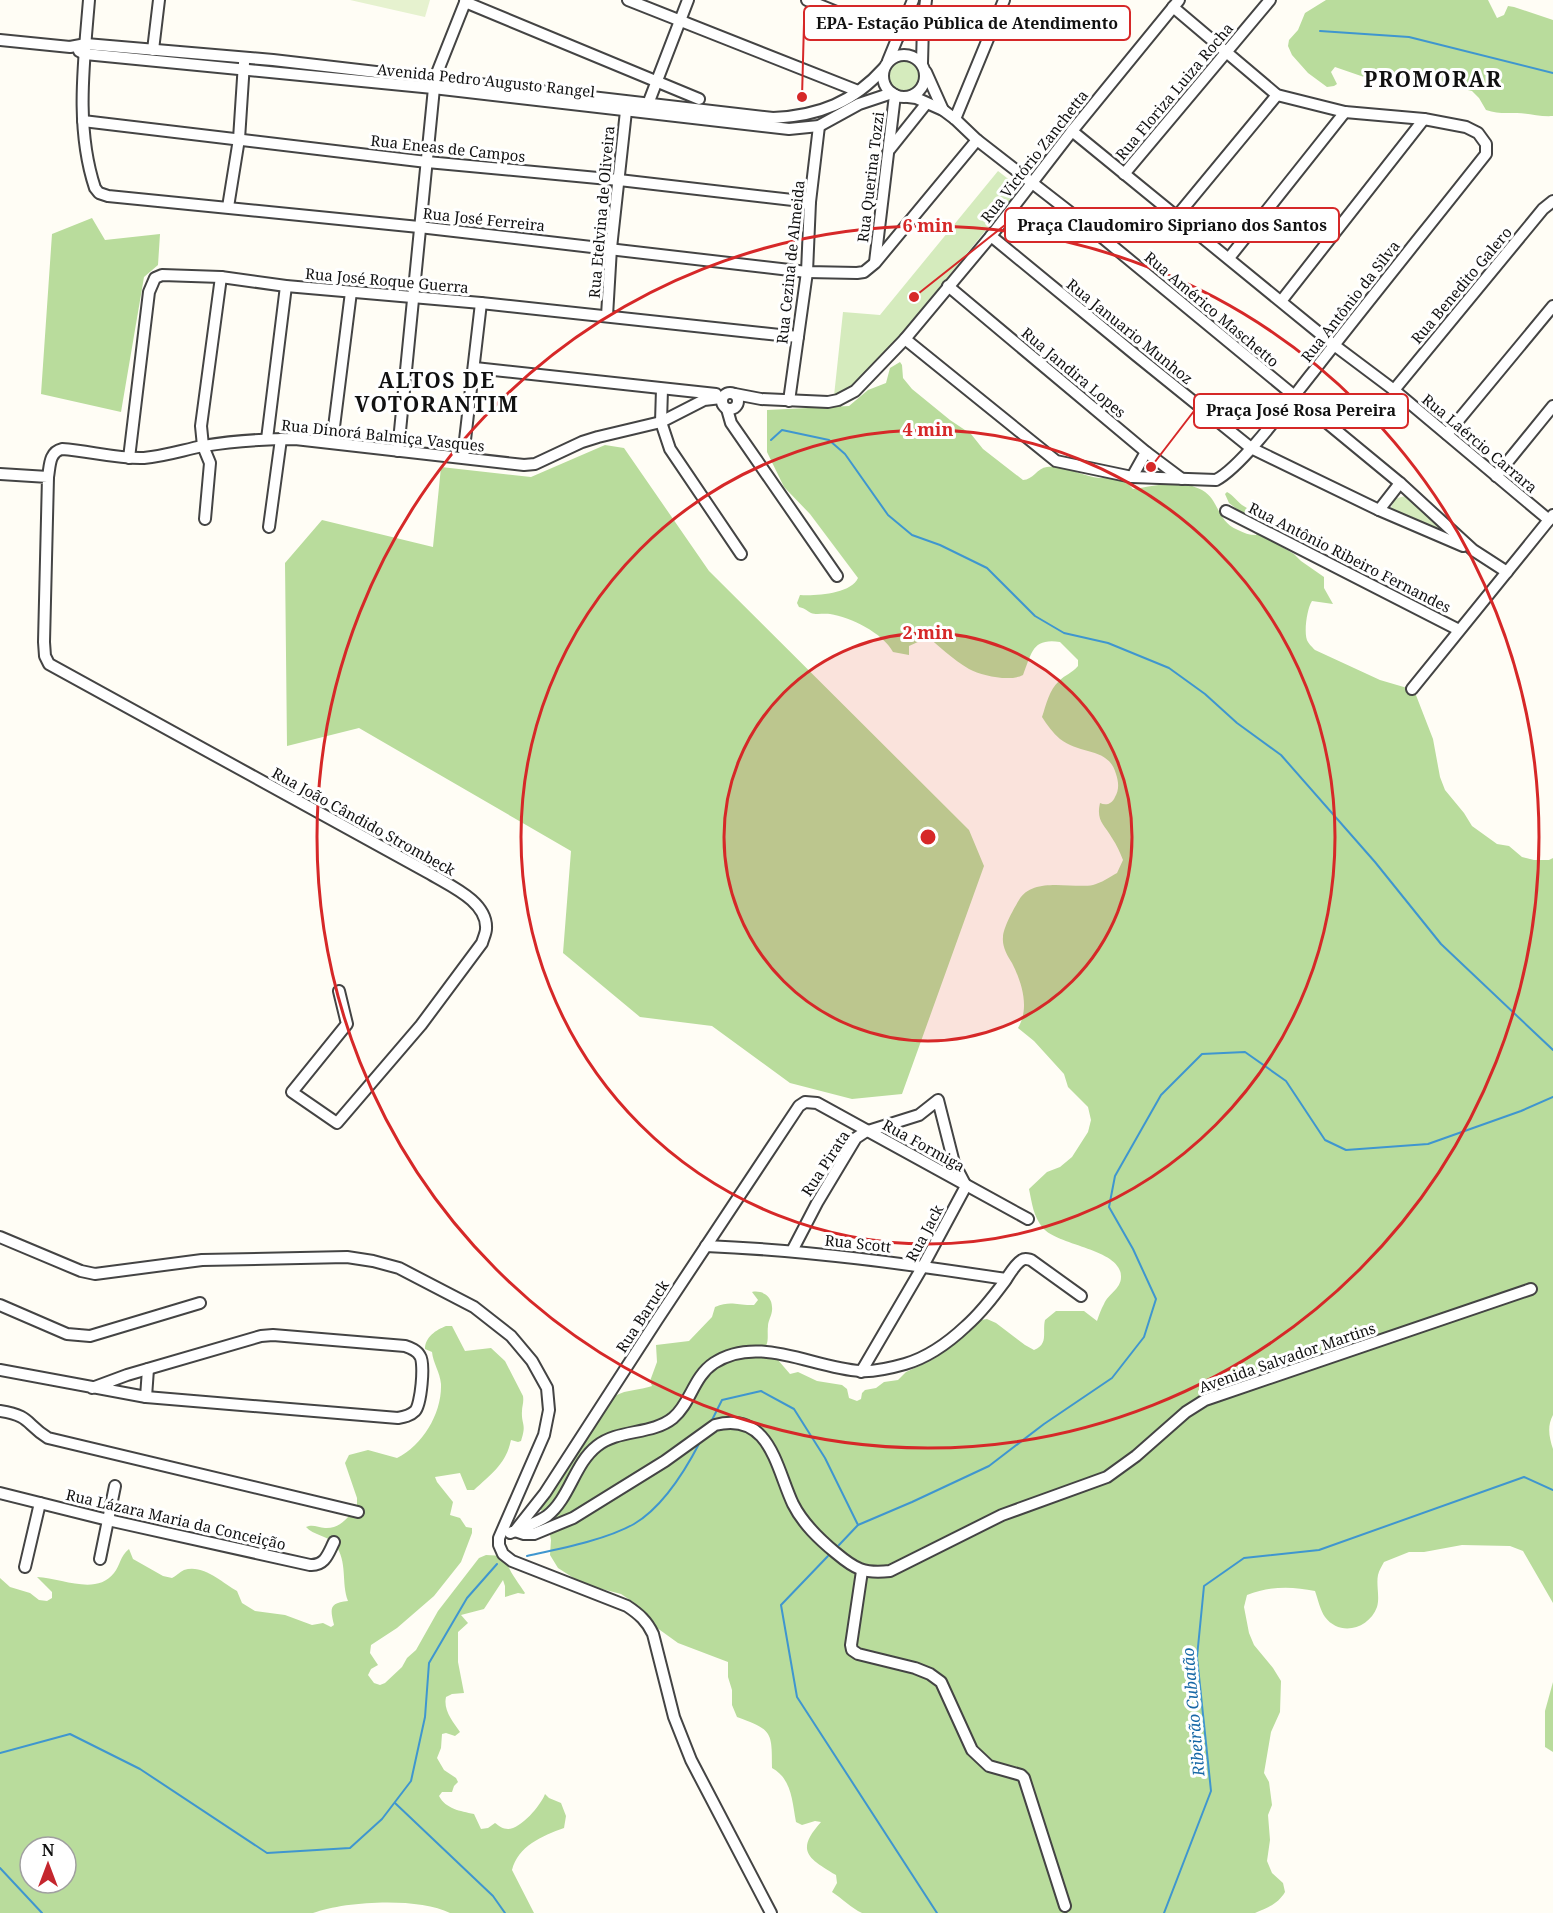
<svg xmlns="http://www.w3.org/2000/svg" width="1553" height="1913" viewBox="0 0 1553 1913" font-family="'Noto Serif',serif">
<rect width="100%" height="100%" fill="#fffdf5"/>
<!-- green -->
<g fill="#d5ebbd">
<circle cx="904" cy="75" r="16"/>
<polygon points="998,171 1016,185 1016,191 1012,198 880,360 858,385 834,396 843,312 880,315"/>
<polygon points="1405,496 1410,498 1457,538 1397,513 1391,508 1394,499"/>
</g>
<!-- forest -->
<g fill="#b9dc9c" fill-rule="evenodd">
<path d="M1326,0H1488L1497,18L1504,15L1508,6L1514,7L1553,20V116C1540,117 1529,113 1517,113C1506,113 1497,114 1486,110L1479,98L1472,91L1438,83L1391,77H1364L1335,67L1331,72L1337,84L1334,86L1327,87L1308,73L1292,55L1288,46L1289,40L1298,30L1305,13Z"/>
<polygon points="92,218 105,240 160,234 158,265 144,277 121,412 41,394 52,234"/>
<path d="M900,362L902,365L903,378L912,389L950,420L971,434L983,449L1023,480C1033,480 1037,468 1047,467C1066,465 1083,477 1100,478C1106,478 1114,476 1120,475L1133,489C1155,486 1181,479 1202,490C1220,500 1216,521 1238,530C1244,533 1249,535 1256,535L1259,531V526L1229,503L1225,494L1227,492C1233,495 1237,501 1242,505C1260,517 1274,520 1277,544L1294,554L1301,561L1324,577V588L1333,604L1312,601C1307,608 1303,635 1308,642C1309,644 1313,648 1315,650L1380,680L1414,690L1433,739L1440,777L1445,790L1464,813L1472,826L1497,844L1509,846L1522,857L1534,860H1549L1553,858V1415C1547,1426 1549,1437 1553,1449V1603L1523,1551L1510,1546L1462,1545L1424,1552H1409L1384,1562C1382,1566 1379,1570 1378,1575C1376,1585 1380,1597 1377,1607C1369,1629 1340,1637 1325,1617C1320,1610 1318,1599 1315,1591C1292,1586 1269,1586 1247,1595L1244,1607L1249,1633L1254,1645L1273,1668L1281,1681L1280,1712L1271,1732L1264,1773L1269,1782L1272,1805L1268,1815L1270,1840L1267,1861L1272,1873L1283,1883L1285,1892C1278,1904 1267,1908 1255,1913H862C851,1908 843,1899 832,1892L837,1883L836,1875C808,1858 795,1851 821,1822L815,1821L802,1825L796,1822C792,1801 792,1779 772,1768C772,1731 772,1730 737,1717L732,1705V1690L728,1677V1662L678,1643L653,1625L633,1602L621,1594L583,1584L558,1568L550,1555L551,1540L546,1515L537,1506L608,1401C624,1388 634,1392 652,1386L650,1381L657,1362L656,1345L689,1341L712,1317L715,1307C732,1300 737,1306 754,1305L758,1300L752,1292C762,1290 772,1296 772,1307C773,1314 768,1320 768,1326C767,1334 769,1339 766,1346L790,1374L798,1372L817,1381L842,1385L847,1389L849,1398L857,1401L861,1399L862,1393L865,1390L876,1388L884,1382L898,1380L906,1372L932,1360L945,1350L965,1329L981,1320L987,1319L996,1323L1025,1345L1034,1350C1049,1344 1042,1332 1045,1320L1056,1311H1084L1097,1321C1099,1315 1101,1309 1104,1304C1108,1294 1121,1289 1121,1277C1122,1249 1058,1246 1043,1228C1033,1216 1032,1203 1029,1189L1047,1172L1060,1167L1072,1157L1088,1132L1091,1120L1088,1107L1068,1087L1064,1074L1034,1041L1018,1028C1030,1008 1022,983 1012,963C1007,955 1002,947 1003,937C1003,928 1014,908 1019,900C1033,876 1072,889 1093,885C1101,883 1110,877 1117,873L1123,860C1120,853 1117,845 1112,838C1104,824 1096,821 1100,803C1106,806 1112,804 1115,797C1119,790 1119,783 1116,774C1109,747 1080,755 1060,739C1053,733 1047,725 1042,717C1046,705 1049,690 1059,681C1065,675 1072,673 1078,666V660L1060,642C1032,638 1032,653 1023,675C1010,682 982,676 969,669C953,660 938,645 924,634L920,641L909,646V655L893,652C883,633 850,617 830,614C824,613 816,615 811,613C806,610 804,608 799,607L797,603L800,595C815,596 851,594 858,578L810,514L784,487L767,452V410L849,406L868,390L886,383L890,368Z"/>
<polygon points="605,445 624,448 709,571 969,830 984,866 902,1094 852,1099 790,1083 712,1026 640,1017 563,953 571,851 359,728 287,746 285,563 322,520 433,547 441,467 531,477"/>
<path d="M446,1326H452L465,1351L491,1348L505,1361L523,1396C524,1403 522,1406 522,1411C521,1425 527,1423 521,1441L518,1442L511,1440C506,1464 491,1474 474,1490H467L460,1473L435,1477L437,1482L453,1502L450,1515L460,1518L466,1527L472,1528V1533L461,1562L434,1596L397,1628L371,1645L370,1653L378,1665L371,1669L368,1675L374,1683L380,1685L385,1683L402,1667L407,1658L416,1650L438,1611L479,1558L486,1555L505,1556C508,1571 517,1580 525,1593L524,1594L518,1593L505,1597V1586L503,1580L484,1609L461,1615L468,1623L458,1632V1662L464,1693L452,1694L446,1697C443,1710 453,1722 460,1732L455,1736L446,1733L442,1734L441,1748L437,1758L444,1770L456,1778L458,1782L454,1786L452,1792H442L439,1796C446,1809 460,1811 474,1814L481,1829L488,1828L495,1823C499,1826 503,1829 508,1829C521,1829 541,1805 545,1794L549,1798L561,1803L566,1816L564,1828C542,1836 518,1846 512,1870L534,1913H450C419,1897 345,1901 313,1913H0V1578L10,1587L30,1593L39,1600L47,1601L52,1598V1592L37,1577C62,1578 96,1596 114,1573C120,1566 120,1556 129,1549L133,1559L163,1576L172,1578C176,1576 180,1572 184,1570C204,1564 222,1583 237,1591L242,1603L255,1611L285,1615L312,1625L323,1623L331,1627L334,1625C330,1608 329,1603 348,1601C341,1583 348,1562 335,1544C328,1536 313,1535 306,1527C312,1524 318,1527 325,1528C340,1529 348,1517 357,1507V1498L345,1463L349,1455L368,1450L397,1458C423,1445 442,1413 441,1384C440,1372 433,1363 432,1352L425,1349C425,1337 436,1330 446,1326ZM30,1847H66V1883H30Z"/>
<polygon points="1553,1682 1553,1752 1545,1747 1545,1711"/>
</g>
<!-- pitch -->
<polygon fill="#e6f2cf" points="350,0 430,0 425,17"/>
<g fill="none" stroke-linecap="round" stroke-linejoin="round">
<!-- stream -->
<g stroke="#3f96cf" stroke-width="2">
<polyline points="1320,31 1409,37 1553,73"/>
<polyline points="771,440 782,430 829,440 845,454 888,515 912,535 940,545 987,568 1035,616 1064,633 1108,643 1169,668 1205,694 1237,723 1281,755 1375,862 1441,944 1553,1050"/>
<polyline points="712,1420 722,1400 761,1391 794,1409 825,1458 858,1525 839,1545"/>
<polyline points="858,1525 912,1502 989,1466 1044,1424 1112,1378 1144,1337 1156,1299 1133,1249 1109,1207 1115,1176 1161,1095 1202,1054 1245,1052 1286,1081 1325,1140 1346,1150 1428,1144 1521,1111 1553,1097"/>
<path d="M527,1556C559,1549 606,1540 634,1524C663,1507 685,1471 700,1442"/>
<polyline points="828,1556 781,1605 797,1697 937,1913"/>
<polyline points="0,1753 70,1734 140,1769 267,1853 350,1848 382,1819 411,1781 425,1717 429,1663 467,1598 497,1564"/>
<polyline points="395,1803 493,1896 505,1913"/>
<polyline points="0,1868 42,1913"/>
<polyline points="1164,1913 1211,1791 1197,1657 1204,1586 1244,1558 1319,1550 1524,1477 1553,1490"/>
</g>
<defs>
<g id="minor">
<path d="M89,0C84,62 75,128 95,188L99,193L108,196L419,227L807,272L857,273L864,272L875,263L977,140"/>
<polyline points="628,0 858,91"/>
<polyline points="807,0 898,37"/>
<polyline points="465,2 699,99"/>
<path d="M0,40L70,47L86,44L273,60L773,118C819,116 854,102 884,68"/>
<polyline points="153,50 159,0"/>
<polyline points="79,51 85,54 433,88 789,129 819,126 859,104 892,93"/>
<circle cx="904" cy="76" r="21"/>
<polyline points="888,61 913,0"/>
<polyline points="922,63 923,25 926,0"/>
<polyline points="926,72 943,110"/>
<polyline points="908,97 916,98 943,110 955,119 977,140 1098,234 1400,483 1473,550 1507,572"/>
<polyline points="648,104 688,0"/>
<polyline points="955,119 1004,0"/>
<polyline points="83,121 427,162 619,180 810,202"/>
<polyline points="1072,131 1334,345 1394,390 1549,520"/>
<polyline points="890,149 926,104"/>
<polyline points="1124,174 1270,0"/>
<polyline points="228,207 239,139 244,63"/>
<polyline points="1177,216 1277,95"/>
<polyline points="991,236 1137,356 1251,448 1379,510 1463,546"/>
<polyline points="1229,258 1345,112"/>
<polyline points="875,262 895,95"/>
<polyline points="948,286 1146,452 1182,479"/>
<polyline points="1282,300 1424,119"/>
<polyline points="607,316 611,248 626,111"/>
<path d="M905,339L1056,461L1132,477L1216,480C1243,466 1292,398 1313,372C1370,299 1429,226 1486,154V144L1478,133L1466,127L1424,119L1345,112L1277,95L1173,7"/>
<polyline points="475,368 716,394"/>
<polyline points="662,389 661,422 670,449 741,554"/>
<polyline points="1394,390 1543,209 1553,201"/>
<circle cx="730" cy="401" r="8"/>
<polyline points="735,394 761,399 828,402 838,400 855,391 905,339 991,236 1072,131 1179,0"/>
<polyline points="789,401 807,272 810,202 819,126"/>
<polyline points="727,409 731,423 837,576"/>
<polyline points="1447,434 1553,306"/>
<polyline points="267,439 286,286"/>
<polyline points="332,443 351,292"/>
<polyline points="398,451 435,78 466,0"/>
<polyline points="463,457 481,303"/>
<polyline points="129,458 149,292 155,278 162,275 221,277 286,286 481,303 798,337"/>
<path d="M0,474L48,477L44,642L45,656L49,664L429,873C448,885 488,901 486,929C486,933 483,939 482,943L421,1025L337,1123L292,1092L347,1024L339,991"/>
<polyline points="1496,476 1553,406"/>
<path d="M48,477C50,466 49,452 62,449C90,451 117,459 144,458C165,456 183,450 203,446C233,441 265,439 295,439L524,465L535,464L582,442L598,437L661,422L704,400L721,398"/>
<polyline points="1132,477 1146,452"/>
<polyline points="1379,510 1400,483"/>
<polyline points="1226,511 1459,630"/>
<polyline points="205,519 210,463 203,446 201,426 221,277"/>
<polyline points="269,527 281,439"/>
<polyline points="1412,689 1553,515"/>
<path d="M0,1237L81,1271L95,1274L202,1260L347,1257L373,1261L399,1268L474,1307L511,1336L532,1361L547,1388L549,1410L544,1435L499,1538V1545L503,1554L512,1561L627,1606C639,1614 647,1621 653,1634L674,1717L691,1760L771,1913"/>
<path d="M706,1246C807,1250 907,1264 1006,1279"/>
<polyline points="792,1251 817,1203 856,1138 865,1132 919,1115 938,1100 954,1163 966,1186 923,1266 861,1372"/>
<polyline points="0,1305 67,1334 90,1336 200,1303"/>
<path d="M0,1370L146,1397L398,1418C404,1417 410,1416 415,1411C421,1405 425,1363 420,1356C417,1350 411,1348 405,1346L273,1335L261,1336L127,1375L92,1388"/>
<polyline points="146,1397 148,1369"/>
<path d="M0,1411C32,1416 25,1424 48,1438L358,1512"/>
<path d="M0,1493L108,1520L310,1565C325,1566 328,1554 334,1542"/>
<path d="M518,1530C528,1526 538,1522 547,1516C570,1498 574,1464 597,1446C618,1429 652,1435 673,1418C691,1403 693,1377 714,1363C758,1334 813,1368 860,1371C874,1372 891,1368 905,1364C929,1357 948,1343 966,1326C981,1313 993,1297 1005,1281C1009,1275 1015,1264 1022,1260C1025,1258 1027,1259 1031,1260L1081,1296"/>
<path d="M515,1531L524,1534H534L573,1518L665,1461L715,1425C770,1411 776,1468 793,1504C803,1524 819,1539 836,1553C855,1569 864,1574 890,1571L1002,1515L1107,1477L1136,1456L1186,1412L1205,1400L1531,1289"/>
<polyline points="510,1533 515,1531 545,1493 657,1320 799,1106 805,1102 817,1103 1028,1219"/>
<polyline points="100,1559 115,1486"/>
<polyline points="25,1567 40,1503"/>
<polyline points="862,1571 851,1645 852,1650 858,1654 915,1668 930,1674 941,1682 972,1750 989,1766 1021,1775 1024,1778 1065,1906"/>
</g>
</defs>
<!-- minor casing -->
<use href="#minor" stroke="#444" stroke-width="14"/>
<!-- minor -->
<use href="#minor" stroke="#fff" stroke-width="10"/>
</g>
<!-- distance rings -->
<circle cx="928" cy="837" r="204" fill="#d62828" fill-opacity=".12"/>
<g fill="none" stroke="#d62828" stroke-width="3">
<circle cx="928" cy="837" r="204"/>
<circle cx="928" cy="837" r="407"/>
<circle cx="928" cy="837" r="611"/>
</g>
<g text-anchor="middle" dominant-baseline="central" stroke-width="6" stroke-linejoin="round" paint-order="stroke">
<!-- street labels -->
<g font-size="15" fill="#111" stroke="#fff">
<text transform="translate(486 80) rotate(6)">Avenida Pedro Augusto Rangel</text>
<text transform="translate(1174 91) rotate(-50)">Rua Floriza Luiza Rocha</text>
<text transform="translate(448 148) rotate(6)">Rua Eneas de Campos</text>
<text transform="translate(1034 156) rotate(-52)">Rua Victório Zanchetta</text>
<text transform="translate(870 177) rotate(-83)">Rua Querina Tozzi</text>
<text transform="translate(601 212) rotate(-85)">Rua Etelvina de Oliveira</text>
<text transform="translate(484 219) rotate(6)">Rua José Ferreira</text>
<text transform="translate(790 262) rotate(-84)">Rua Cezina de Almeida</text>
<text transform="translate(387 280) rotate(5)">Rua José Roque Guerra</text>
<text transform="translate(1461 285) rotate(-50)">Rua Benedito Galero</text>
<text transform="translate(1350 301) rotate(-52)">Rua Antônio da Silva</text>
<text transform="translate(1212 309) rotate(40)">Rua Américo Maschetto</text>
<text transform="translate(1130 331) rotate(39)">Rua Januario Munhoz</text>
<text transform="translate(1074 372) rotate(40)">Rua Jandira Lopes</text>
<text transform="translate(383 435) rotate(6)">Rua Dinorá Balmiça Vasques</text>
<text transform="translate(1480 443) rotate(40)">Rua Laércio Carrara</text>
<text transform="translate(1350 557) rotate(27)">Rua Antônio Ribeiro Fernandes</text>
<text transform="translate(364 821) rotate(29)">Rua João Cândido Strombeck</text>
<text transform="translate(924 1145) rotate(29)">Rua Formiga</text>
<text transform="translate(825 1163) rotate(-57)">Rua Pirata</text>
<text transform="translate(924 1233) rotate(-62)">Rua Jack</text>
<text transform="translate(858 1243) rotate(6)">Rua Scott</text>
<text transform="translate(642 1316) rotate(-57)">Rua Baruck</text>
<text transform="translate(1287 1357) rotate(-19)">Avenida Salvador Martins</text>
<text transform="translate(176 1519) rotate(13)">Rua Lázara Maria da Conceição</text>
</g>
<!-- water labels -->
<g font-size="16" font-style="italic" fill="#1768a6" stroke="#fff">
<text transform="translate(1193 1712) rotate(-95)">Ribeirão Cubatão</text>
</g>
<!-- district labels -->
<g font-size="21" font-weight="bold" letter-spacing="1.5" fill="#111" stroke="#fff">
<text x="1433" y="79">PROMORAR</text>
<text x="437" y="380">ALTOS DE<tspan x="437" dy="24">VOTORANTIM</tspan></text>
</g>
</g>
<circle cx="928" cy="837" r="9" fill="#d62828" stroke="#fff" stroke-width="3"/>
<g font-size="18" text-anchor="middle" font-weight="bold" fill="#d62828" stroke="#fff" stroke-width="6" stroke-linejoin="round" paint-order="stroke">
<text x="928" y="232">6 min</text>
<text x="928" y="436">4 min</text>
<text x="928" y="639">2 min</text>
</g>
<!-- callouts -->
<path fill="none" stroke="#d62828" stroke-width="2" d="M802 97L804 23M914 297L1005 225M1151 467L1194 411"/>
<g fill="#d62828" stroke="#fff" stroke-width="2">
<circle cx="802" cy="97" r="6"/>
<circle cx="914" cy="297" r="6"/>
<circle cx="1151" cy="467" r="6"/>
</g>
<g fill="#fff" stroke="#d62828" stroke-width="2">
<rect x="804" y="6" width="326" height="34" rx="6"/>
<rect x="1005" y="208" width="334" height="34" rx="6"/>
<rect x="1194" y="394" width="214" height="34" rx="6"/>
</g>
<g font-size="16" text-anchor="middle" font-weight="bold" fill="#111">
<text x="967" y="29">EPA- Estação Pública de Atendimento</text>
<text x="1172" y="231">Praça Claudomiro Sipriano dos Santos</text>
<text x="1301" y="416">Praça José Rosa Pereira</text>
</g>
<!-- north arrow -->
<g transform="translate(48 1865)"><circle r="28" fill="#ffffff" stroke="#a0a0a0" stroke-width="1.5"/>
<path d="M0-4.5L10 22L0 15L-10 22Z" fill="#c4262e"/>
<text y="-9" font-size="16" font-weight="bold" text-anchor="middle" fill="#111111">N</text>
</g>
</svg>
